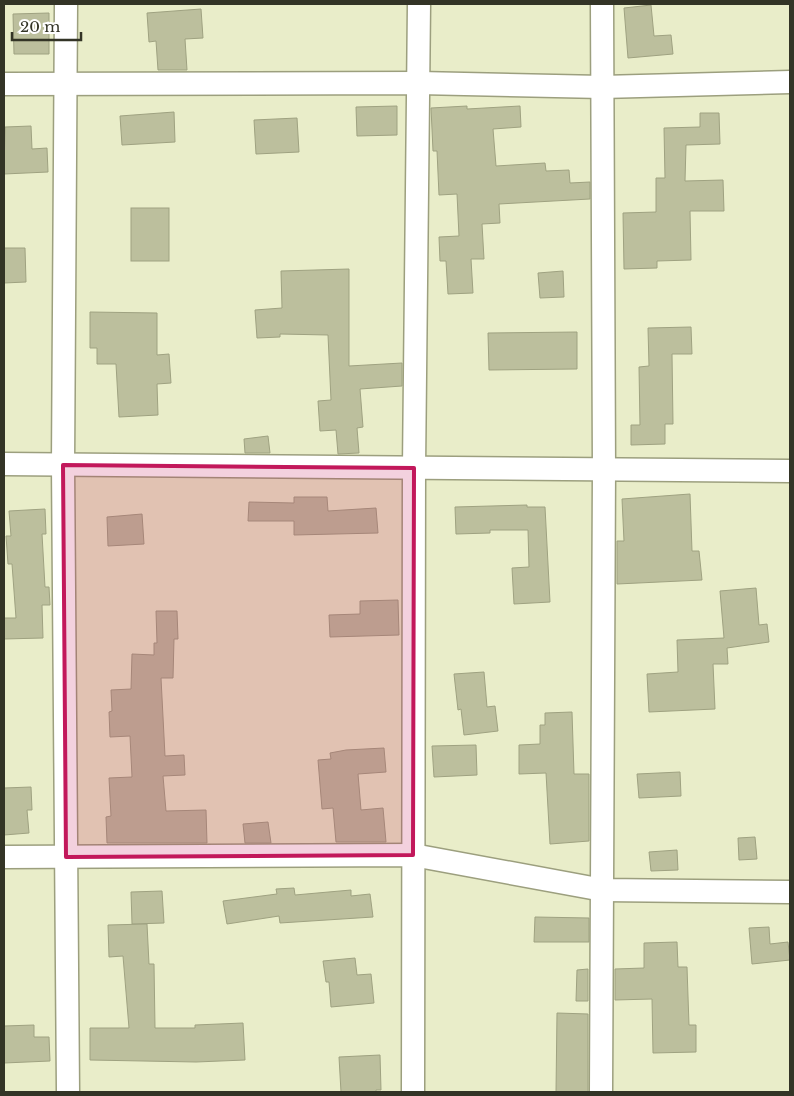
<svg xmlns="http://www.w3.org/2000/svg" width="794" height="1096" viewBox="0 0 794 1096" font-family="'Libre Baskerville',serif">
<rect width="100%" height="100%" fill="#e9edc9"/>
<!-- building -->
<g fill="#bcbf9d" stroke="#9fa281">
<polygon points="651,5 654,36 671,35 673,54 628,58 624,8"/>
<polygon points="201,9 203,38 185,39 187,70 158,70 156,41 149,42 147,13"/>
<polygon points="49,13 49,54 14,54 13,14"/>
<polygon points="397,106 397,135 357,136 356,107"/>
<polygon points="467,106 467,109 520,106 521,127 493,129 496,166 545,163 546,171 569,170 570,183 590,182 590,199 499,204 500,223 482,224 484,259 471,259 473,293 448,294 446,261 440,261 439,237 459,236 457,194 439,195 437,151 433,151 431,108"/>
<polygon points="174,112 175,142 122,145 120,116"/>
<polygon points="700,113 719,113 720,144 686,145 685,181 723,180 724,211 690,211 691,260 657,261 657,268 624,269 623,213 656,212 656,178 665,178 664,128 700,127"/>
<polygon points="297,118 299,152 256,154 254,120"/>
<polygon points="31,126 32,149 47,148 48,172 4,174 5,127"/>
<rect x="131" y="208" width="38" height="53"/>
<polygon points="4,248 25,248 26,282 4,283"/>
<polygon points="349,269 349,366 402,363 402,386 360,389 363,427 357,428 359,453 338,454 336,430 320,431 318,401 331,400 328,335 280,334 280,337 257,338 255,310 282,308 281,271"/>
<polygon points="563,271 564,297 540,298 538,273"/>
<polygon points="90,312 157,313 157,355 169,354 171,383 157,384 158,415 119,417 116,364 97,364 97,348 90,348"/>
<polygon points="691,327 692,354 672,354 673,424 665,424 665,444 631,445 631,425 640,425 639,367 649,366 648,328"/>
<polygon points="577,332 577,369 489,370 488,333"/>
<polygon points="268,436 270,453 245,453 244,439"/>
<polygon points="690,494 692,551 699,551 702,580 617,584 617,541 624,541 622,499"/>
<polygon points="294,497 327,497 328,511 376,508 378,533 294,535 294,521 248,521 249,502 294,503"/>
<polygon points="527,505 527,507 545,507 550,602 514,604 512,568 529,567 528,530 490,530 490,533 456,534 455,507"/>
<polygon points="45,509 46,534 42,534 45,587 49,587 50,605 42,605 43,638 4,639 4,618 16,618 12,564 8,564 6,536 11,536 9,511"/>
<polygon points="142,514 144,544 108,546 107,517"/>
<polygon points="756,588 759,625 767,624 769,642 727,648 728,664 713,664 715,709 649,712 647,674 678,672 677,640 724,638 720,591"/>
<polygon points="398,600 399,635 330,637 329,615 360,614 360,601"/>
<polygon points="156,611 177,611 178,639 174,639 173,678 161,678 165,756 184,755 185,775 163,776 166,811 206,810 207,843 107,843 106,817 111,816 109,778 132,777 130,736 110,737 109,712 112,711 111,690 131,689 132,654 154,655 154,643 157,643"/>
<polygon points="484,672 487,707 495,706 498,731 464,735 461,709 458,710 454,674"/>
<polygon points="572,712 574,774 589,774 589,841 550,844 546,773 519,774 519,745 540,744 540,725 545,725 545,713"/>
<polygon points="476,745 477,775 434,777 432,746"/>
<polygon points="384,748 386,772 358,774 361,810 383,808 386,842 336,842 333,808 322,809 318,760 331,759 330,753 346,750"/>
<polygon points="680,772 681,796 639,798 637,774"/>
<polygon points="31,787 32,810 27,810 29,833 4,835 4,788"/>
<polygon points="268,822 271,843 245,843 243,824"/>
<polygon points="755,837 757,859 739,860 738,838"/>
<polygon points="677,850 678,870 651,871 649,852"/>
<polygon points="294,888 295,895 351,890 351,896 370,894 373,917 280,923 279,916 227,924 223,901 277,894 276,889"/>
<polygon points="162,891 164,923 132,924 131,892"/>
<polygon points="535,917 589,918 589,942 534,942"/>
<polygon points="147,924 149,964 154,964 155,1028 195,1028 195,1025 243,1023 245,1060 196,1062 90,1060 90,1028 129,1028 123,956 109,957 108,925"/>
<polygon points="769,927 770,944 788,942 790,960 752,964 749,928"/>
<polygon points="677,942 678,967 687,967 689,1025 696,1025 696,1052 653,1053 652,999 615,1000 615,969 644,968 644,943"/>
<polygon points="355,958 357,975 371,974 374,1003 331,1007 329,982 326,982 323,961"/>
<polygon points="588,969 588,1001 576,1001 577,970"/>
<polygon points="557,1013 588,1014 588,1092 556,1092"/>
<polygon points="34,1025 34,1037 49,1037 50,1061 4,1063 4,1026"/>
<polygon points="380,1055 381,1090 376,1090 376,1092 341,1092 339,1057"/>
</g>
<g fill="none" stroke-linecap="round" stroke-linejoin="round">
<defs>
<g id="minor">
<polyline points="66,4 63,465 68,1092"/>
<polyline points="4,84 419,83 602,87 790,82"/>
<polyline points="4,464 790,471"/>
<polyline points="4,857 413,855 603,890 790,892"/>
<polyline points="413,1092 414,468 419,4"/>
<polyline points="601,1092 604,470 602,4"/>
</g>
</defs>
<!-- minor casing -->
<use href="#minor" stroke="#9c9f7e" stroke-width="25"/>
<!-- minor -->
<use href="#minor" stroke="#fff" stroke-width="22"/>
</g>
<!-- marked area -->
<path fill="#c2185b" fill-opacity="0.2" stroke="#c2185b" stroke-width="4" stroke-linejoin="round" d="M63,465L414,468L413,855L66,857Z"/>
<!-- border -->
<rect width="794" height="1096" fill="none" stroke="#333426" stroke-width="10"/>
<!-- scale -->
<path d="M12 32v8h69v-8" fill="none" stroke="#333426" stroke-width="2.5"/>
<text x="20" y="32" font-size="15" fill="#333426" stroke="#ffffff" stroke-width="4" paint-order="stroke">20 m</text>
</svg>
